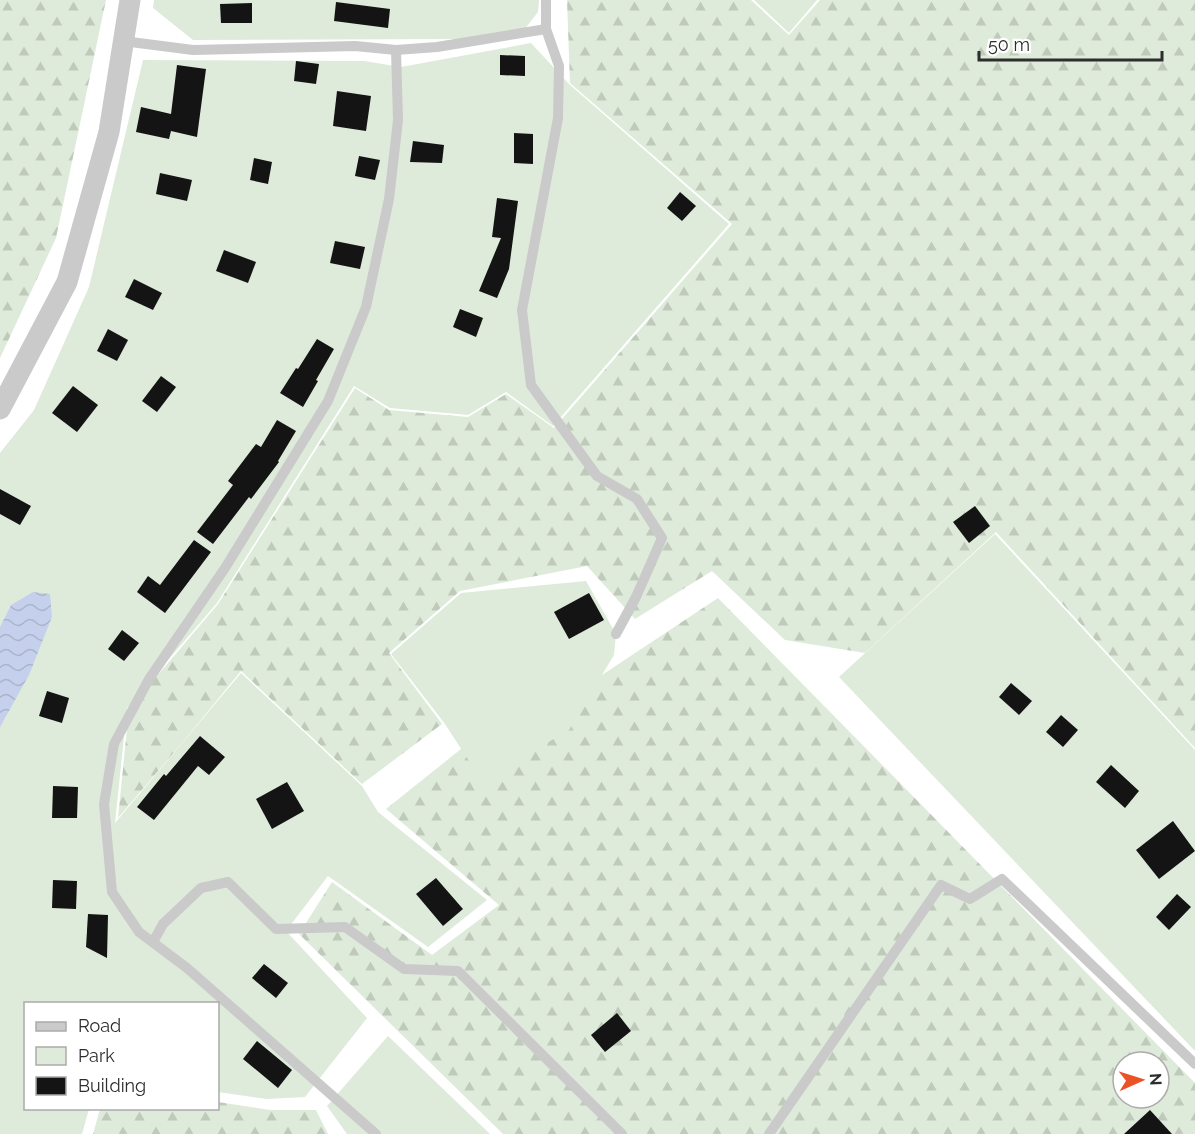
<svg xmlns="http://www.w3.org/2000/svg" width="1195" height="1134" viewBox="0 0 1195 1134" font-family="Raleway,sans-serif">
<defs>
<pattern id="forest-firs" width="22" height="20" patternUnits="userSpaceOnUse" patternTransform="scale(1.5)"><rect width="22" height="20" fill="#deebda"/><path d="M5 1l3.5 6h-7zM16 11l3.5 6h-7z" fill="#bfcabb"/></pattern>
<pattern id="water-waves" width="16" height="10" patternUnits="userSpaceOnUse" patternTransform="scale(1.5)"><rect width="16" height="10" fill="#c5d1ec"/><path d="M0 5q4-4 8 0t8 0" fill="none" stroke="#aab4cb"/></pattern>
</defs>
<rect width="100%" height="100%" fill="#fff"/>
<!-- forest -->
<g fill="url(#forest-firs)" fill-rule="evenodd">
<polygon points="0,0 106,0 56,238 0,358"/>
<polygon points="567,0 751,0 789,35 820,0 1195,0 1195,748 996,532 865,653 785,640 712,571 635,619 587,566 460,591 389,653 442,724 362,784 241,671 182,743 118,818 129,709 218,604 355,388 389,410 468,417 506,394 554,428 732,224 570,83"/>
<path d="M718,598L1195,1083V1134H503L299,934L332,882L432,955L499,905L386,809L481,733L599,677ZM1123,1062H1159V1098H1123Z"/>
<polygon points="218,1102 270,1110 316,1110 328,1134 93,1134 100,1109 218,1108"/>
</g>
<!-- green -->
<g fill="#deebda">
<polygon points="154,0 539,0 538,12 524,30 462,39 193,40 153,8"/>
<polygon points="754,0 817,0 789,33"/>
<polygon points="531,43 569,84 729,224 553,426 506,392 468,415 390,408 354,386 217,603 127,708 115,823 241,673 362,786 378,812 487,900 428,947 328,876 286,931 367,1018 305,1097 267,1099 218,1092 218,1004 26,1004 26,1108 89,1109 82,1134 0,1134 0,453 34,410 89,287 143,60 364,61 401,67"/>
<polygon points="995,534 1195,750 1195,1051 839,677"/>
<polygon points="586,581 616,634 614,655 569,730 482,781 445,724 391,654 461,593"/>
<polygon points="388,1036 490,1134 347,1134 327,1106"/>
</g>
<!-- water -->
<polygon fill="url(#water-waves)" points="33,592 50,594 52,617 29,675 0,727 0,627 11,605"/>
<!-- building -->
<g fill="#141414">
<polygon points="336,2 390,9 388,28 334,21"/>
<polygon points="252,3 252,23 221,23 220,4"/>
<polygon points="500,55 525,56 525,76 500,75"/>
<polygon points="296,61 319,64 316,84 294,81"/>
<polygon points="177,65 206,69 197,137 171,131 169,139 136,132 141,107 171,114"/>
<polygon points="337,91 371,96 366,131 333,126"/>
<polygon points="514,133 533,134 533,164 514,163"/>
<polygon points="413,141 444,145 442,163 410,162"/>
<polygon points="359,156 380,160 375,180 355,176"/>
<polygon points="254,158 272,162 268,184 250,180"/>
<polygon points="160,173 192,180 187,201 156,194"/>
<polygon points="680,192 696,206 682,221 667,208"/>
<polygon points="497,198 518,201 509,269 497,298 479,291 501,238 492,237"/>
<polygon points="335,241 365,247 360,269 330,263"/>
<polygon points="224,250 256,262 248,283 216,271"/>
<polygon points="134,279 162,293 153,310 125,297"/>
<polygon points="460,309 483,318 476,337 453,327"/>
<polygon points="108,329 128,340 117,361 97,351"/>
<polygon points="317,339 334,349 316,380 318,381 303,407 280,393 296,368 298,369"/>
<polygon points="161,376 176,387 157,412 142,401"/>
<polygon points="73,386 98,405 77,432 52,413"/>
<polygon points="277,420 296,431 278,461 279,462 251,499 249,497 213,544 197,532 233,485 228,481 256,444 261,447"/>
<polygon points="0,489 31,506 20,525 0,514"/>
<polygon points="975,506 990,526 969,543 953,522"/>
<polygon points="194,540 211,552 165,613 137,592 148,576 160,585"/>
<polygon points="589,593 604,620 569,639 554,612"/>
<polygon points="122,630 139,643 124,661 108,649"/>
<polygon points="1011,683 1032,701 1019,715 999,697"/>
<polygon points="47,691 69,698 62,723 39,716"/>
<polygon points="1061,715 1078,730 1063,747 1046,732"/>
<polygon points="200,736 225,757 209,775 198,766 154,820 137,807 164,774 166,776"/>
<polygon points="1111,765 1139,791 1125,808 1096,782"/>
<polygon points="287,782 304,811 272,829 256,799"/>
<polygon points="53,786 78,787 77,818 52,818"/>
<polygon points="1173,821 1195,851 1159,879 1136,850"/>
<polygon points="436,878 463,909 443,926 416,894"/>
<polygon points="53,880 77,881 76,909 52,908"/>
<polygon points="1177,894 1191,907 1169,930 1156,917"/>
<polygon points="88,914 108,915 107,958 86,947"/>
<polygon points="264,964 288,983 276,998 252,978"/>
<polygon points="617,1013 631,1031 605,1052 591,1035"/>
<polygon points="257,1041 292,1070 278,1088 243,1059"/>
<polygon points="1150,1110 1172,1134 1124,1134"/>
</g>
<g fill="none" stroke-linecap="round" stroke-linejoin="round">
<!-- service -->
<g stroke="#cacaca" stroke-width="10">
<polyline points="546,29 559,66 558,118 522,310 531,385 597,476 637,499 662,538 636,597 616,634"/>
<polyline points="123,41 193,50 355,46 396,50 437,47 546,29 546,0"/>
<polyline points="153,942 163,924 201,888 228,882 276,929 345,927 404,969 458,971 622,1134"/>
<polyline points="376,1134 187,968 139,932 112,892 104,804 114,744 149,679 225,568 328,401 366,307 389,199 398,120 396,50"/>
<polyline points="769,1134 941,885 970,899 1002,879 1195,1064"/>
</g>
<!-- minor -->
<polyline stroke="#cacaca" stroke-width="21" points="0,409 67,282 109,132 130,0"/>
</g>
<!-- legend -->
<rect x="24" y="1002" width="195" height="108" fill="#ffffff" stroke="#ababab" stroke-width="1.5"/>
<rect x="36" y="1022" width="30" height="9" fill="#cacaca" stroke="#ababab" stroke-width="1.5"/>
<text x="78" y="1032" font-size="18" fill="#2d2d2d">Road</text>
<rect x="36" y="1047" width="30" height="18" fill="#deebda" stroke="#ababab" stroke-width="1.5"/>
<text x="78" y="1062" font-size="18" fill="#2d2d2d">Park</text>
<rect x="36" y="1077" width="30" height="18" fill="#141414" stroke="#ababab" stroke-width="1.5"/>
<text x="78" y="1092" font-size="18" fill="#2d2d2d">Building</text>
<!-- north arrow -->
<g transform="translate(1141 1080) rotate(87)"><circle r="28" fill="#ffffff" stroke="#ababab" stroke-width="1.5"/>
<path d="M0-4.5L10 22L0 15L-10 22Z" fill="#eb5228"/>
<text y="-9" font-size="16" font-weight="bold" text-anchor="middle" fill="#2d2d2d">N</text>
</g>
<!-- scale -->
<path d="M979 51v9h183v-9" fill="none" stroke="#2d2d2d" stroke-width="3"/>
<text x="988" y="51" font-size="18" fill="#2d2d2d" stroke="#ffffff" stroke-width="4.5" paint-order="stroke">50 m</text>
</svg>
